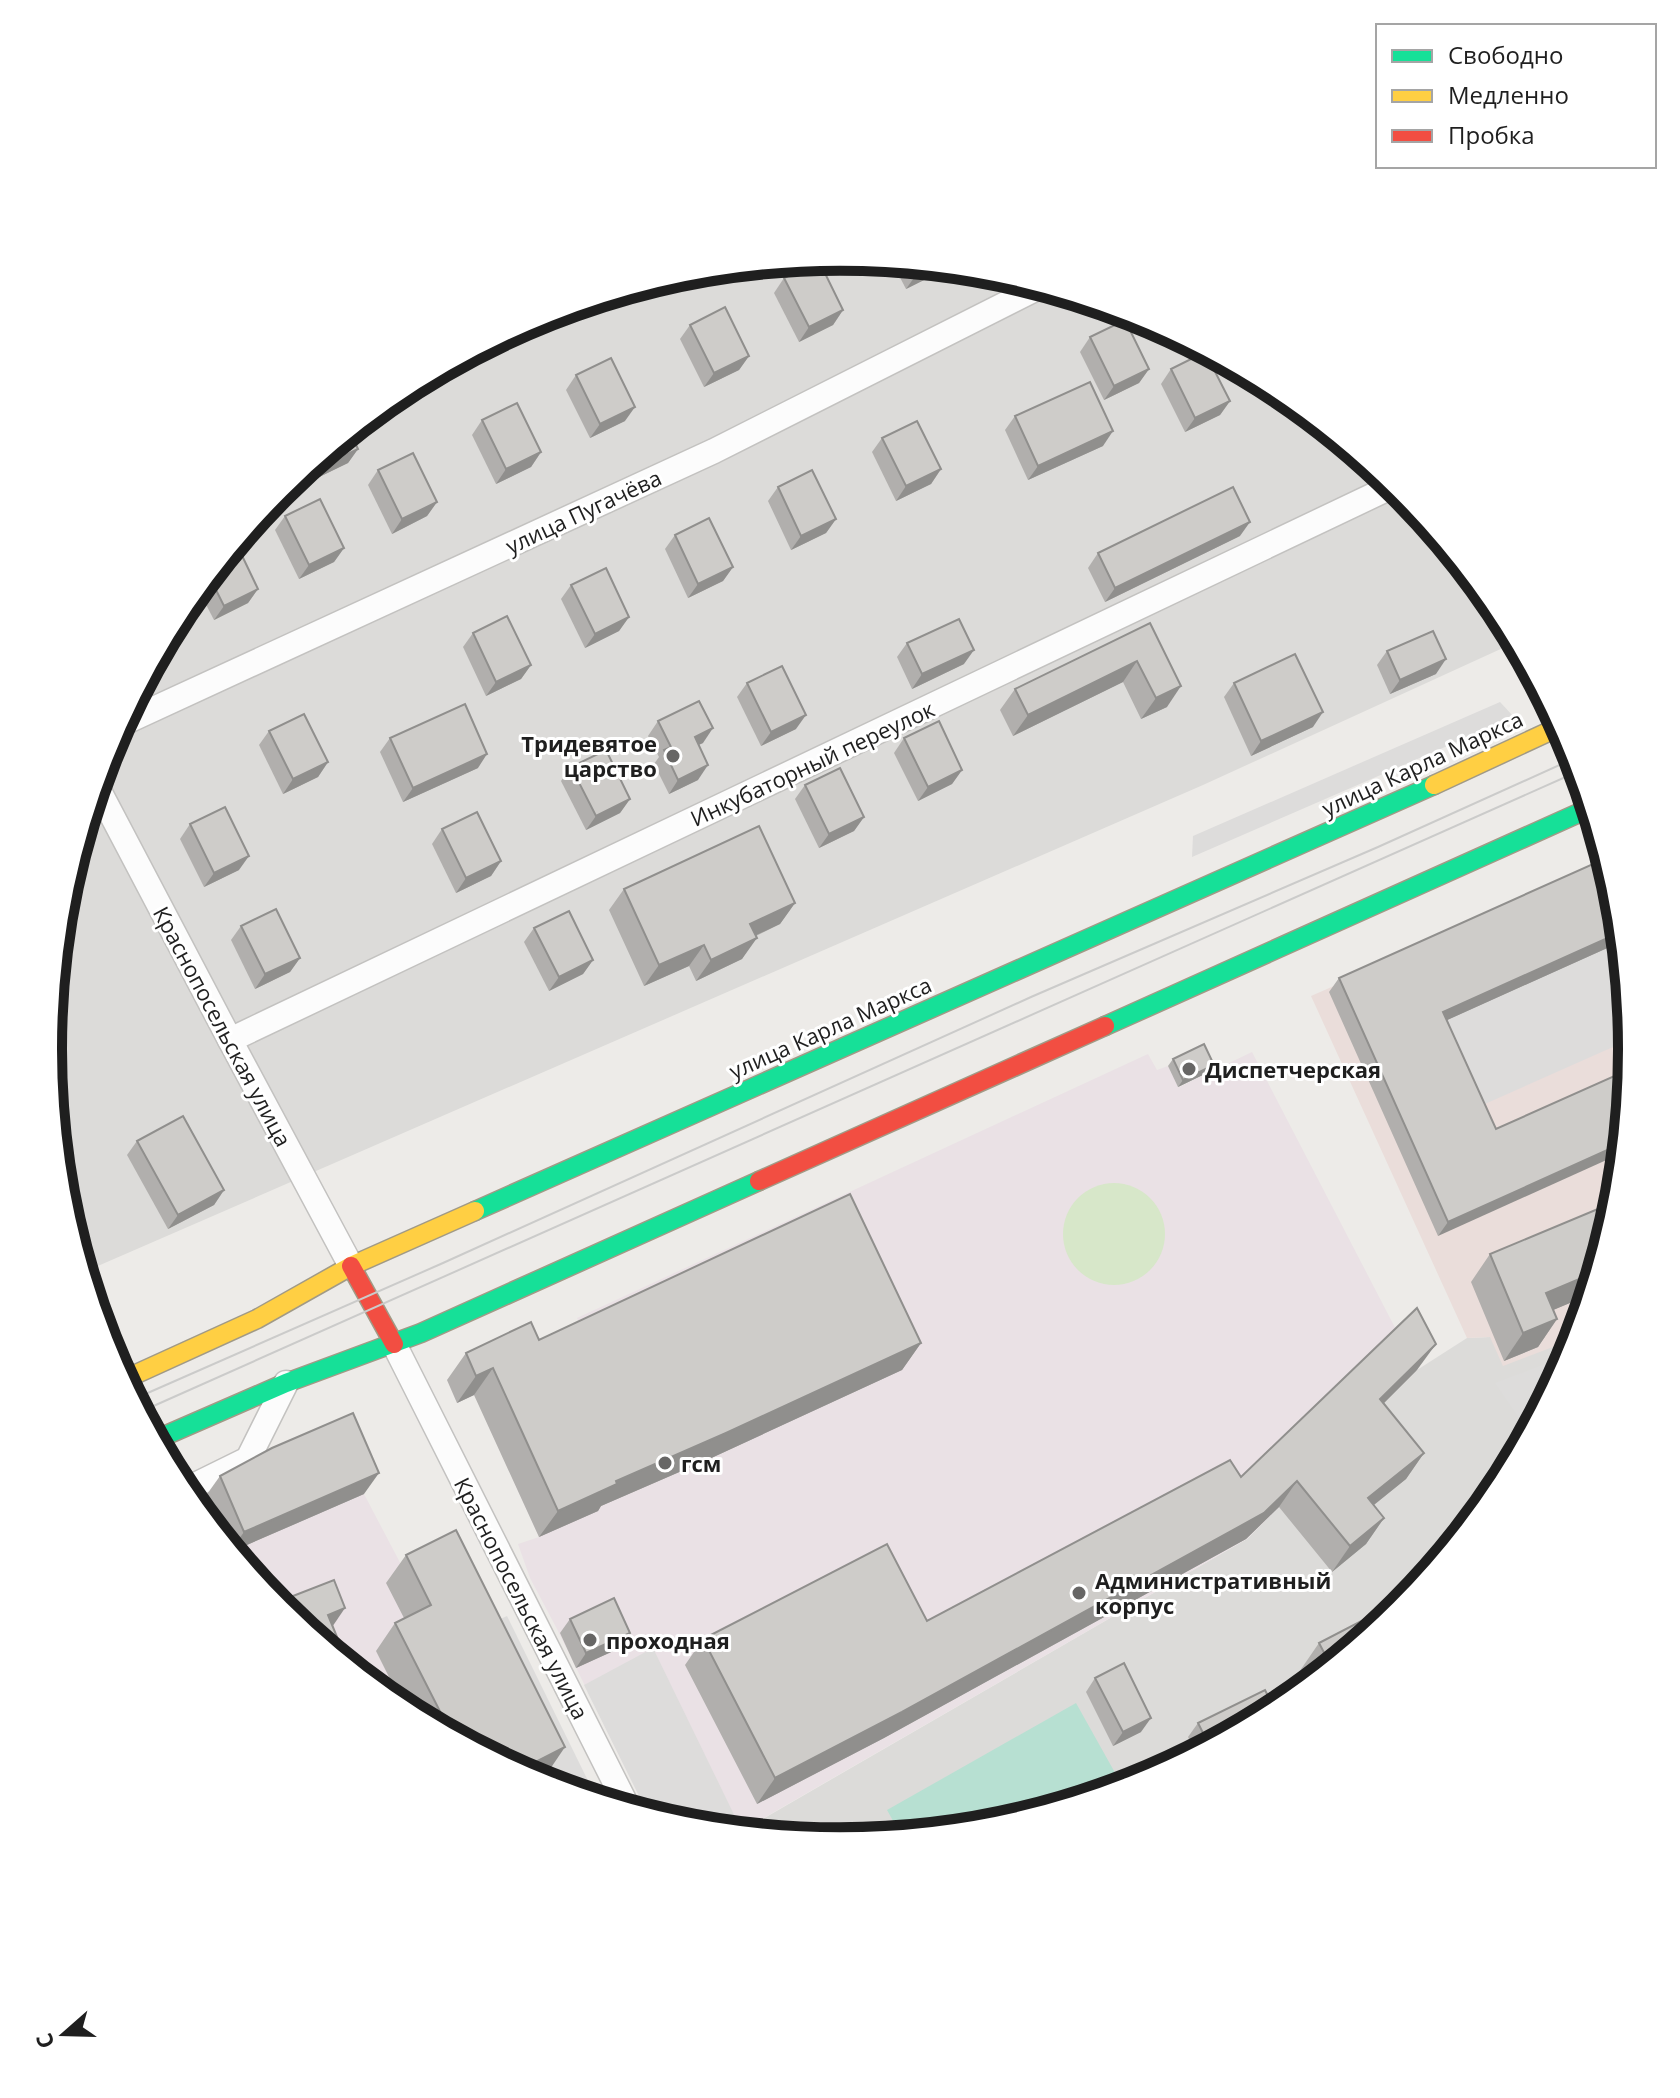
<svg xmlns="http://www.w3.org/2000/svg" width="1680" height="2098" viewBox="0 0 1680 2098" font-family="'Open Sans',sans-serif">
<rect width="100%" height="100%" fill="#edebe8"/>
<!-- residential -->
<g fill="#dcdbd9">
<polygon points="840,257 995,272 1143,317 1280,391 1400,489 1499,609 1516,642 1203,785 84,1272 63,1203 48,1049 63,894 108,745 182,609 280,489 400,390 537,317 686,272"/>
<polygon points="1490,1337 1575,1341 1572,1353 1498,1489 1400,1609 1280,1708 1143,1781 994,1826 840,1841 742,1831 1247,1539 1417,1370 1467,1338"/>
</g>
<!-- commercial -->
<polygon fill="#eaddda" points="1608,866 1617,895 1632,1049 1617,1204 1575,1341 1571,1340 1503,1366 1490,1337 1467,1338 1311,996"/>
<!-- industrial -->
<g fill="#eae1e5">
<polygon points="1252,1052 1417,1370 1247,1539 741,1831 685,1826 648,1814 557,1629 530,1578 518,1544 539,1537 479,1405 474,1395 457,1403 447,1380 513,1349 581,1326 577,1318 1148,1054 1157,1070 1168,1066 1179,1087"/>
<polygon points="338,1435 364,1494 405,1572 551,1785 536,1781 400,1707 280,1609 190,1500"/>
</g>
<!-- grass -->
<circle fill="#d7e7c9" cx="1114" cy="1234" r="51"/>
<!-- pitch -->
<polygon fill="#b7e0d2" points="1076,1703 1123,1787 994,1826 901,1835 887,1810"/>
<!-- parking -->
<g fill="#dddcdb">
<polygon points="1500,702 1514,717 1192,857 1193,836"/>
<polygon points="1621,933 1631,1039 1478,1107 1437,1014"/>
<polygon points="1571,1354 1530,1431 1528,1431 1495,1383"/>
<polygon points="507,1616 597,1799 552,1785 474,1631"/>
<polygon points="653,1648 742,1831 741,1831 685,1826 648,1814 584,1685"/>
</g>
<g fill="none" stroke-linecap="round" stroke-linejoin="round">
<defs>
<g id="street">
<polyline points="119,725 714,451 1041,286"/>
<polyline points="96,785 230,1040 351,1266"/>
<polyline points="230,1040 1395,485"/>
<polyline points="394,1344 628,1808"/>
<polyline points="183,1491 248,1459 286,1383"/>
</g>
<g id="fast">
<polyline points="1105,1026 1590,808"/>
<polyline points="475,1211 1434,785"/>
<polyline points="155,1440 286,1383 421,1333 759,1181"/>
</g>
<g id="slow">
<polyline points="1434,785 1561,726"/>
<polyline points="123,1380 257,1319 351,1266 475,1211"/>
</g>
<g id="jam">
<polyline points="759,1181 1105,1026"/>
<polyline points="351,1266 394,1344"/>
</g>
</defs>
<!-- street casing -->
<use href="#street" stroke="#c3c2c0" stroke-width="27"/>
<!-- fast casing -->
<use href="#fast" stroke="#a19a86" stroke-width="21"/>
<!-- slow casing -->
<use href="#slow" stroke="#a19a86" stroke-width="21"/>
<!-- jam casing -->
<use href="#jam" stroke="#a19a86" stroke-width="21"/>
<!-- street -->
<use href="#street" stroke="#fcfcfc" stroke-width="24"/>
<!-- fast -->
<use href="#fast" stroke="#16e098" stroke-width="18"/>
<!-- slow -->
<use href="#slow" stroke="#ffcf43" stroke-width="18"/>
<!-- jam -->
<use href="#jam" stroke="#f24e42" stroke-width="18"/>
<!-- tram -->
<g stroke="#cbcbca" stroke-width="2">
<polyline points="134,1399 443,1263 1031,997 1378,847 1575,758"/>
<polyline points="140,1412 1579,771"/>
</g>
</g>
<!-- wall -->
<g fill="#b1afad">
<polygon points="892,262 944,267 940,272 906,289"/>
<polygon points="784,278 843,310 833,325 799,342 774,293"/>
<polygon points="690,325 749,356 739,370 704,387 680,339"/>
<polygon points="1090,337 1149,369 1139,383 1104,400 1080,352"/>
<polygon points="1171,369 1230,401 1220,415 1185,432 1161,384"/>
<polygon points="576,375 625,421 590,438 566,390"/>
<polygon points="1015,416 1103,446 1028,480 1005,430"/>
<polygon points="482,420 541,452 531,467 496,484 472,435"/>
<polygon points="350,432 358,449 348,463 313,480 307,467"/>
<polygon points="882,438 941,469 931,484 896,501 872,452"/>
<polygon points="378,470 437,502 427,516 392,534 368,485"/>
<polygon points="778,487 836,519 826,533 791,550 768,501"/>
<polygon points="285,516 344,548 334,562 299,579 275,530"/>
<polygon points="675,535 733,567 723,581 688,598 665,549"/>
<polygon points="1240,536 1105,602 1088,568 1098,553"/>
<polygon points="236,543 258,589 248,603 214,620 198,589"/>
<polygon points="571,585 629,617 619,631 585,648 561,599"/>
<polygon points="1150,623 1167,707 1141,719 1123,682 1013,736 1000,710 1015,689"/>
<polygon points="473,633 531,665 521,679 486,696 463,647"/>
<polygon points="907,643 964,664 912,689 897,657"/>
<polygon points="1387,651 1436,674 1390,694 1377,665"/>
<polygon points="747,683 796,729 761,746 737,697"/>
<polygon points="1234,683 1313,727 1251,756 1224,697"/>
<polygon points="658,721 703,743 698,745 698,780 669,794 654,764 659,757 648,736"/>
<polygon points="269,731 328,762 318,777 283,794 259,745"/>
<polygon points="390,738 478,768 403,802 380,752"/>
<polygon points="904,738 962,770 952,784 918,801 894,753"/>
<polygon points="571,767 630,799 620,813 586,830 561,781"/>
<polygon points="805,785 864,817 854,831 819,848 795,799"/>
<polygon points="190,824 239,870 204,887 180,839"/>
<polygon points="442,829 501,861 491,876 456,893 432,844"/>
<polygon points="624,889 795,903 780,924 756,936 742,959 696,981 689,966 644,986 609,910"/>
<polygon points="1620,922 1621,935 1614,945 1447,1020 1496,1129 1630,1069 1438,1236 1329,992 1339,978"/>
<polygon points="241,926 300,958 290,972 255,989 231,940"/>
<polygon points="534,928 593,960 583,974 549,991 524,942"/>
<polygon points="1173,1059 1209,1072 1178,1087 1168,1066"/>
<polygon points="137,1141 224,1190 214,1205 168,1229 127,1155"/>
<polygon points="1617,1204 1589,1295 1553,1310 1557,1319 1538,1347 1504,1361 1471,1282 1490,1254"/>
<polygon points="539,1340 921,1343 902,1370 707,1460 601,1506 598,1511 539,1537 474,1395 457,1403 447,1380 466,1353"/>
<polygon points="1417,1370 1383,1404 1424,1453 1406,1479 1374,1505 1384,1518 1366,1544 1332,1572 1279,1507 1246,1539 884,1738 757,1804 685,1665 703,1639 927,1621 1241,1477"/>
<polygon points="1508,1471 1498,1489 1482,1509 1480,1503 1499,1475"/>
<polygon points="220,1476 364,1494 233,1551 225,1542 205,1497"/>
<polygon points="406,1555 546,1775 536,1780 406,1711 376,1651 395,1623 404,1618 386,1583"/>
<polygon points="570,1619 620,1648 576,1668 560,1633"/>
<polygon points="1379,1626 1304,1688 1297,1675 1319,1643"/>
<polygon points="1095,1678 1141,1732 1113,1746 1086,1692"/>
<polygon points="1275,1710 1196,1753 1188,1737 1198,1723"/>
</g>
<!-- shaded-wall -->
<g fill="#908f8d">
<polygon points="933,266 944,267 940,272 906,289 916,275"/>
<polygon points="843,310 833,325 799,342 809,327"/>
<polygon points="749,356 739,370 704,387 714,373"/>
<polygon points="1149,369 1139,383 1104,400 1114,386"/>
<polygon points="1230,401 1220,415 1185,432 1195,418"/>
<polygon points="635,407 625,421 590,438 600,424"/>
<polygon points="1113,431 1103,446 1028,480 1038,466"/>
<polygon points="358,449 348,463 313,480 323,466"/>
<polygon points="541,452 531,467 496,484 506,469"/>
<polygon points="941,469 931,484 896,501 906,486"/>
<polygon points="437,502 427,516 392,534 402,519"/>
<polygon points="836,519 826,533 791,550 801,536"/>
<polygon points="1250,522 1240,536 1105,602 1115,588"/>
<polygon points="344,548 334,562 299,579 309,565"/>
<polygon points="733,567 723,581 688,598 698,584"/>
<polygon points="258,589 248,603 214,620 224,606"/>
<polygon points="629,617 619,631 585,648 595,634"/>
<polygon points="974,650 964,664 912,689 922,674"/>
<polygon points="1446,659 1436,674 1390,694 1400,680"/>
<polygon points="1137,661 1123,682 1013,736 1028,715"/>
<polygon points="531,665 521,679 486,696 496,682"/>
<polygon points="1181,686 1167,707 1141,719 1156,698"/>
<polygon points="1323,712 1313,727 1251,756 1261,741"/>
<polygon points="806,715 796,729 761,746 771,732"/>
<polygon points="713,728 703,743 685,751 695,737"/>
<polygon points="487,754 478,768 403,802 413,788"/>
<polygon points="328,762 318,777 283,794 293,779"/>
<polygon points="708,765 698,780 669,794 678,780"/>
<polygon points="962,770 952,784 918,801 928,787"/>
<polygon points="630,799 620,813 586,830 596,816"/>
<polygon points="864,817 854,831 819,848 829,834"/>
<polygon points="249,856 239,870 204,887 214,873"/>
<polygon points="501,861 491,876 456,893 466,878"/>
<polygon points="795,903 780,924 735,945 750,924"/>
<polygon points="1621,932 1621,935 1614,945 1434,1026 1443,1012"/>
<polygon points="757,938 742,959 696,981 711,960"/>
<polygon points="704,945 689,966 644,986 659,965"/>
<polygon points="300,958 290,972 255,989 265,974"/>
<polygon points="593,960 583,974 549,991 559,977"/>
<polygon points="1214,1065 1209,1072 1178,1087 1183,1080"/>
<polygon points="1623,1143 1622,1153 1438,1236 1448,1222"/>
<polygon points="224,1190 214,1205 168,1229 178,1215"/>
<polygon points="1596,1272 1589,1295 1527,1321 1546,1293"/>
<polygon points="1557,1319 1538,1347 1504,1361 1523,1333"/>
<polygon points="921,1343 902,1370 707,1460 601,1506 598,1511 539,1537 558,1511 616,1481"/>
<polygon points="1436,1344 1417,1370 1362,1425 1380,1399"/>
<polygon points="493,1368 474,1395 457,1403 476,1376"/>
<polygon points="1424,1453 1406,1479 1350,1524 1368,1498"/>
<polygon points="379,1473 364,1494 233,1551 231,1550 244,1532"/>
<polygon points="1297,1481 1279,1507 1246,1539 884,1738 757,1804 775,1778"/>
<polygon points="1384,1518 1366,1544 1332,1572 1350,1546"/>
<polygon points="345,1608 326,1636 328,1615"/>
<polygon points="630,1633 620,1648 576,1668 586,1653"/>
<polygon points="1151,1718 1141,1732 1113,1746 1123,1732"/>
<polygon points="565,1747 546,1775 536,1780 518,1771"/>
</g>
<!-- building -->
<g fill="#ceccc9" stroke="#908f8d" stroke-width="2">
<polygon points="819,261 843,310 809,327 784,278"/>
<polygon points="910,264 933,266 916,275"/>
<polygon points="725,307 749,356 714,373 690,325"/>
<polygon points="1125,320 1149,369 1114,386 1090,337"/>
<polygon points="1205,352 1230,401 1195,418 1171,369"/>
<polygon points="611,358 635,407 600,424 576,375"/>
<polygon points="1090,382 1113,431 1038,466 1015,416"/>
<polygon points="517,403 541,452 506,469 482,420"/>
<polygon points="917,421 941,469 906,486 882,438"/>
<polygon points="350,432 358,449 323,466 319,457"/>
<polygon points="413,453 437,502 402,519 378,470"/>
<polygon points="812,470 836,519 801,536 778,487"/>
<polygon points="1233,487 1250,522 1115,588 1098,553"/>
<polygon points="320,499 344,548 309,565 285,516"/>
<polygon points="709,518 733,567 698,584 675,535"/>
<polygon points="236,543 258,589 224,606 209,576"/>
<polygon points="606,568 629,617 595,634 571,585"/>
<polygon points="507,616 531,665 496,682 473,633"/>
<polygon points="959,619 974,650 922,674 907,643"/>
<polygon points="1150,623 1181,686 1156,698 1137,661 1028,715 1015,689"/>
<polygon points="1433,631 1446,659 1400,680 1387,651"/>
<polygon points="1295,654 1323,712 1261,741 1234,683"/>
<polygon points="782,666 806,715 771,732 747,683"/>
<polygon points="699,701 713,728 695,737 708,765 678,780 664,750 671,747 658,721"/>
<polygon points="465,704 487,754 413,788 390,738"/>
<polygon points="304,714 328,762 293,779 269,731"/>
<polygon points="939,721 962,770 928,787 904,738"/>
<polygon points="606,750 630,799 596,816 571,767"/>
<polygon points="840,768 864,817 829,834 805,785"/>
<polygon points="225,807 249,856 214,873 190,824"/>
<polygon points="477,812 501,861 466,878 442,829"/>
<polygon points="759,826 795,903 750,924 757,938 711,960 704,945 659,965 624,889"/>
<polygon points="1593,864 1620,922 1621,932 1443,1012 1496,1129 1630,1069 1623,1143 1448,1222 1339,978"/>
<polygon points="276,909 300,958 265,974 241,926"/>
<polygon points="569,911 593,960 559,977 534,928"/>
<polygon points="1204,1044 1214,1065 1183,1080 1173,1059"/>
<polygon points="183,1116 224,1190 178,1215 137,1141"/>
<polygon points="850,1194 921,1343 726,1433 616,1481 617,1484 558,1511 493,1368 476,1376 466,1353 531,1322 539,1340"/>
<polygon points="1617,1201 1596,1272 1546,1293 1557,1319 1523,1333 1490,1254"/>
<polygon points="1417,1308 1436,1344 1380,1399 1424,1453 1368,1498 1384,1518 1350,1546 1297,1481 1264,1513 902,1712 775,1778 703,1639 887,1544 927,1621 1230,1460 1241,1477"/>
<polygon points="353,1413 379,1473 244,1532 220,1476 272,1448"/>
<polygon points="1508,1471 1502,1482 1499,1475"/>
<polygon points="456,1530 565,1747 518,1771 452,1735 395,1623 431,1605 406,1555"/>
<polygon points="334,1580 345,1608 328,1615 348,1664 280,1609 275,1603"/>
<polygon points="614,1598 630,1633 586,1653 570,1619"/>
<polygon points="1367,1618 1373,1629 1379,1626 1331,1666 1319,1643"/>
<polygon points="1124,1663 1151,1718 1123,1732 1095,1678"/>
<polygon points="1265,1690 1275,1710 1209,1745 1198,1723"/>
</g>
<!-- markers -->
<g fill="#676665" stroke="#fff" stroke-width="3">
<circle cx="673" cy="756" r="8"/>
<circle cx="1189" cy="1069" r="8"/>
<circle cx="665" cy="1463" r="8"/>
<circle cx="1079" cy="1593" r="8"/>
<circle cx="590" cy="1640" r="8"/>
</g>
<g text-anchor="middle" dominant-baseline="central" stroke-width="6" stroke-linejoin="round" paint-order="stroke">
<!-- street labels -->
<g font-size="22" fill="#1f1f1f" stroke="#fff">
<text transform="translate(583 511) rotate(-25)">улица Пугачёва</text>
<text transform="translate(812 763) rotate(-25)">Инкубаторный переулок</text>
<text transform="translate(1422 763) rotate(-25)">улица Карла Маркса</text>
<text transform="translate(223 1026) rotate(62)">Краснопосельская улица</text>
<text transform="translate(830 1027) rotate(-24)">улица Карла Маркса</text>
<text transform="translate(522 1598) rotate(63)">Краснопосельская улица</text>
</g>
<!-- poi labels -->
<g font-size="22" font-weight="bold" fill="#1f1f1f" stroke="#fff" text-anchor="start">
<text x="657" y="743" text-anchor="end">Тридевятое<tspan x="657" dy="25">царство</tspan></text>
<text x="1205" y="1069">Диспетчерская</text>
<text x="681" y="1463">гсм</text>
<text x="1095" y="1580">Административный<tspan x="1095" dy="25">корпус</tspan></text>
<text x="606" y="1640">проходная</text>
</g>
</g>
<!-- crop -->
<path d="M0 0H1680V2098H0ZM62 1049a778 778 0 1 1 1556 0a778 778 0 1 1-1556 0Z" fill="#fff" fill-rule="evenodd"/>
<path fill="none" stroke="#1f1f1f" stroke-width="10" d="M62 1049a778 778 0 1 1 1556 0a778 778 0 1 1-1556 0Z"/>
<!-- legend -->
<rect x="1376" y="24" width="280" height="144" fill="#ffffff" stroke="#a5a5a5" stroke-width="2"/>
<rect x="1392" y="50" width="40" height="12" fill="#16e098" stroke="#a5a5a5" stroke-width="2"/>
<text x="1448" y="64" font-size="24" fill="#1f1f1f">Свободно</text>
<rect x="1392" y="90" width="40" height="12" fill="#ffcf43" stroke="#a5a5a5" stroke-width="2"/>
<text x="1448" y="104" font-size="24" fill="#1f1f1f">Медленно</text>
<rect x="1392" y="130" width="40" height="12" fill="#f24e42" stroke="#a5a5a5" stroke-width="2"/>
<text x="1448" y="144" font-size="24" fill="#1f1f1f">Пробка</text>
<!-- north arrow -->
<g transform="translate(64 2034) rotate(250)" stroke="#ffffff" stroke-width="6" paint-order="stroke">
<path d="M0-6L14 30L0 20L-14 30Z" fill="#1f1f1f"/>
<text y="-12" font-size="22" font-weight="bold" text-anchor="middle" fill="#1f1f1f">С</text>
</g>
</svg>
